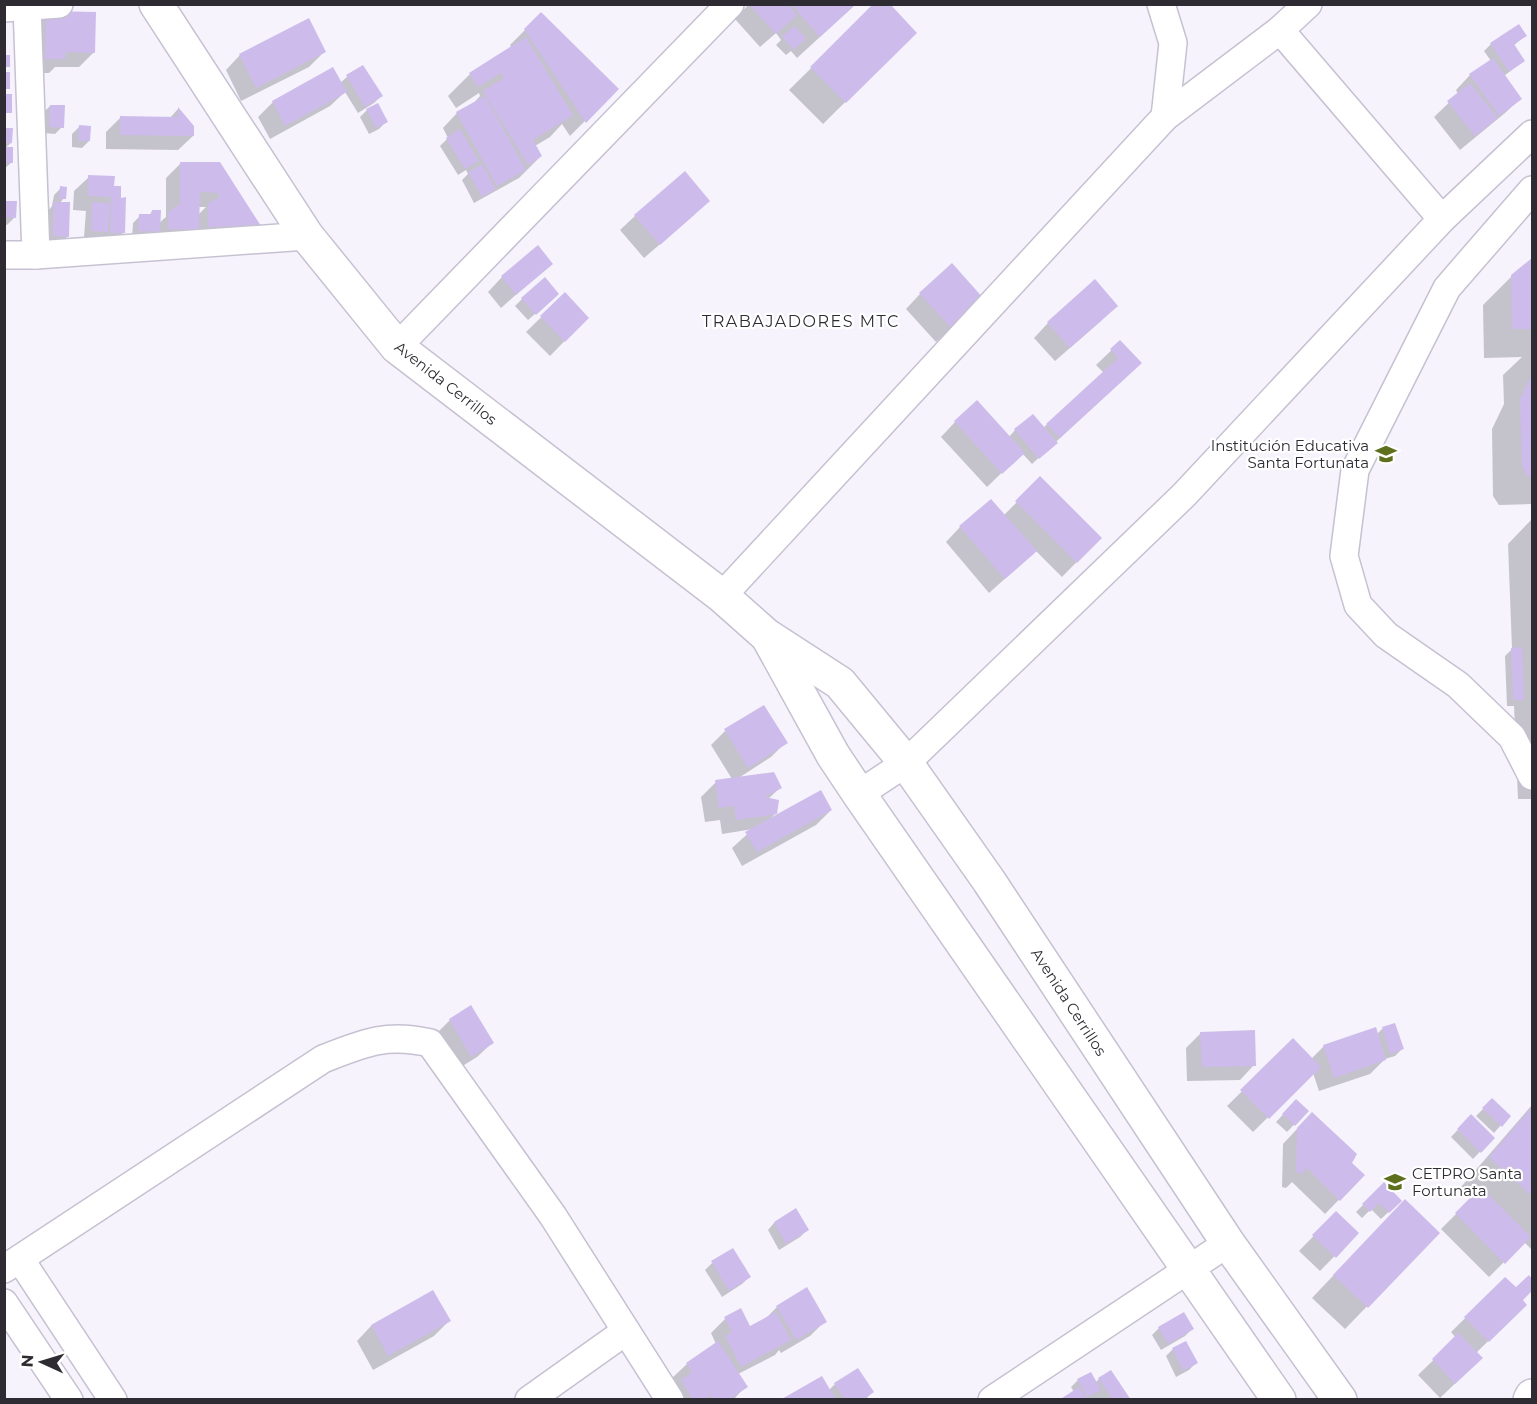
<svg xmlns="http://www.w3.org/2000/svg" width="1537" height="1404" viewBox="0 0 1537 1404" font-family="Montserrat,sans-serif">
<rect width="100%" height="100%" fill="#f6f3fd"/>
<!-- shadow -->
<g fill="#0003" fill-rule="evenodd">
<polygon points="749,4 856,4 797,58 791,51 786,55 776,45 781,40 776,33 760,47 735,19"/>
<polygon points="876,4 915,33 823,124 789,90"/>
<polygon points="47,13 94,52 79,67 55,67 49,73 31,73 32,27"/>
<polygon points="541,14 617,89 570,136 562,124 550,137 535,146 541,156 519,178 474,203 462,180 468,174 466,170 458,175 440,146 448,138 443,128 457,113 471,106 480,96 479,93 456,108 448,96 470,74 512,48 510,45"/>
<polygon points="1525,36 1513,46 1523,61 1504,76 1520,99 1505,113 1460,150 1434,117 1458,94 1456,90 1470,75 1491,61 1484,51 1491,44"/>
<polygon points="324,52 309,67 241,101 226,70 240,55"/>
<polygon points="363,67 381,96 374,103 358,113 345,92 330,106 270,139 258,117 273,102 340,83 347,77"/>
<polygon points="50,106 62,127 55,134 43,133 44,112"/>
<polygon points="178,109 193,136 178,150 106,149 106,132 121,117 169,119"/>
<polygon points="367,110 386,122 379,129 369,134 360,117"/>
<polygon points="79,127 89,141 82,148 72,147 72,134"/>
<polygon points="4,129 11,143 5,148 12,162 4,169"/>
<path d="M181,163L219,164L259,226L132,238L133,223L140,216H148L152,212L159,223L166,217V178ZM198,207H206L198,215Z"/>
<polygon points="89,177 113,187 123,233 109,247 96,238 84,237 86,211 73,210 74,191"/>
<polygon points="61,188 64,198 59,204 68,236 61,243 47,243 48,211 52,206 54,195"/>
<polygon points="6,202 14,218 7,225 4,224 4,204"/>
<polygon points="694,215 644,258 620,230 635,216"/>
<polygon points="1532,260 1532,504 1499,505 1493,496 1492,429 1504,404 1503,375 1522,357 1484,358 1483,305 1512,276"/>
<polygon points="551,264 501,308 488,292 502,277"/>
<polygon points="565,294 587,318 550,356 526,332"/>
<polygon points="920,294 968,313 936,342 906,309"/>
<polygon points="522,299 550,301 528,320 515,306"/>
<polygon points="1102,320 1055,361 1034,338 1048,323"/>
<polygon points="1120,342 1125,378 1032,464 1022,453 987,487 941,437 955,422 1009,437 1015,430 1043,428 1104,373 1096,365"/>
<polygon points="1040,479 1100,538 1062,577 1036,551 989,593 946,542 960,527 1004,515"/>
<polygon points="1532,519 1532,799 1518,799 1514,706 1507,706 1505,656 1512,649 1508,544"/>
<polygon points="725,731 786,742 771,757 737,779 781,787 768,799 776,813 770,819 831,810 816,825 742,866 732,848 753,829 722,834 720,820 705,822 701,797 716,782 732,779 711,745"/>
<polygon points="450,1020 492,1043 477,1057 456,1070 435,1035"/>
<polygon points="1394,1025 1402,1049 1395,1056 1385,1059 1370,1074 1319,1091 1313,1073 1253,1132 1227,1106 1293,1041 1311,1059 1324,1046 1377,1034 1382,1029"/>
<polygon points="1201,1033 1254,1065 1240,1080 1187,1081 1186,1048"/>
<polygon points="1492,1100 1509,1116 1494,1133 1476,1116"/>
<polygon points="1296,1101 1307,1111 1287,1132 1276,1122"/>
<polygon points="1532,1105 1532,1250 1524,1242 1489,1277 1441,1229 1473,1197 1461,1187"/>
<polygon points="1471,1116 1493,1138 1473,1159 1451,1137"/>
<polygon points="1297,1129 1350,1163 1363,1175 1325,1214 1292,1182 1286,1188 1282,1187 1283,1144"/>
<polygon points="1384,1184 1400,1201 1381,1219 1371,1209 1362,1218 1356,1212"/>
<polygon points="795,1210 807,1230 800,1237 779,1250 768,1230 774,1223"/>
<polygon points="1336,1213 1357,1233 1320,1271 1299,1251"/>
<polygon points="1383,1223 1438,1233 1345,1329 1312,1298"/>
<polygon points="712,1263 749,1277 742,1284 722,1297 705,1270"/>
<polygon points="1529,1277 1532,1281 1532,1289 1521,1301 1525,1305 1476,1353 1466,1373 1440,1398 1418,1375 1456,1338 1451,1332 1505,1279 1516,1289"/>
<polygon points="433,1292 449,1321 434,1336 373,1370 357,1341 371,1326"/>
<polygon points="777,1307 825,1321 810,1336 781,1353 779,1350 775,1355 738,1374 746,1386 733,1400 669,1400 667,1396 677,1386 672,1378 687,1364 716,1344 711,1333 725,1319 750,1328 763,1321"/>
<polygon points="1159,1328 1192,1329 1185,1336 1161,1350 1152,1335"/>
<polygon points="1185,1343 1196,1363 1189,1370 1176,1377 1166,1356 1173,1349"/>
<polygon points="1099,1379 1129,1400 1062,1400 1074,1392 1071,1387 1078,1380 1095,1383"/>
<polygon points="835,1384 872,1392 865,1400 834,1400 829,1390"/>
</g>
<!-- building -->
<g fill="#cdbceb">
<polygon points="749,4 788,4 797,15 776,34"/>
<polygon points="791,4 856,4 820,37"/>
<polygon points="873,4 890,4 917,33 846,103 810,67"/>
<polygon points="46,11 96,12 95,53 66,52 65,59 45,59"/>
<polygon points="541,12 619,89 586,123 524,29"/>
<polygon points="309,18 326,52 256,88 239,54"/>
<polygon points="1519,24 1527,36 1514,44 1525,61 1509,72 1490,43"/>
<polygon points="794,26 806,38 794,50 782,37"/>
<polygon points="526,37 573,115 533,140 542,156 528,165 483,91 504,78 501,73 478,87 469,73"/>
<rect x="4" y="55" width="6" height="12"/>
<polygon points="1493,58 1522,99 1499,116 1469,74"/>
<polygon points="363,65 383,96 365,107 346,75"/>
<polygon points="333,67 347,92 285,126 272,101"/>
<rect x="4" y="72" width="6" height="17"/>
<polygon points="1470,83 1498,118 1475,136 1447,101"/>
<rect x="4" y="94" width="8" height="19"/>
<polygon points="485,96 526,170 497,186 456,112"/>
<polygon points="378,103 388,122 376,128 366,109"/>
<polygon points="50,105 65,105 64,128 49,127"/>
<polygon points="178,107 194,126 194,136 120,135 120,116 178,117"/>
<polygon points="79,125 91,126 90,141 78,141"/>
<polygon points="4,128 13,128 12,143 4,143"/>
<polygon points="460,129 479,161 465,169 446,138"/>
<rect x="4" y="147" width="9" height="16"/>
<polygon points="180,162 220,162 261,226 208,227 208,203 219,198 219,193 200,192 199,230 168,229 168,212 180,204"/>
<polygon points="482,164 496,189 482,197 468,172"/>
<polygon points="685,171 710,201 660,245 634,215"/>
<polygon points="88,175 115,176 114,186 121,186 121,198 126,197 125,233 110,233 111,197 88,196"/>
<polygon points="60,186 67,187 66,199 59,199"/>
<polygon points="6,201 17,201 16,218 5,217"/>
<polygon points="54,202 70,202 69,237 53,236"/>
<polygon points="92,202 110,203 108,232 91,231"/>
<polygon points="152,210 161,210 160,232 138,231 139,214 151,214"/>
<polygon points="538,245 553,264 516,295 501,276"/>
<polygon points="1532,258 1532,329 1512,329 1511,275"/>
<polygon points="952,263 984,299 952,329 919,293"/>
<polygon points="545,277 559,294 536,315 521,298"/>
<polygon points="1095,279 1118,306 1070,348 1047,322"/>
<polygon points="565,292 589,318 565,342 540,316"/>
<polygon points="1120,340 1142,363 1060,438 1046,424 1118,358 1110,349"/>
<polygon points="1532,374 1532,476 1528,477 1522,466 1520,399"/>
<polygon points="977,400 1025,453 1002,474 954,421"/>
<polygon points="1033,414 1058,443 1039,459 1014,429"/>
<polygon points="1040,476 1102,538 1077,563 1015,501"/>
<polygon points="991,499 1037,551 1005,579 959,526"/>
<polygon points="1522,647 1524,700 1513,700 1511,648"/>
<polygon points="764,705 788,743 748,768 724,729"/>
<polygon points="774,772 782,788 765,797 779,800 777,814 736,820 734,806 719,808 715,780"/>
<polygon points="821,790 832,810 757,852 745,832"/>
<polygon points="471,1005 494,1043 471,1057 449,1019"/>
<polygon points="1395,1023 1404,1049 1390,1054 1382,1027"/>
<polygon points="1376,1027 1386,1060 1334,1078 1323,1045"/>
<polygon points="1255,1030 1256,1066 1202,1067 1200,1032"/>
<polygon points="1293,1038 1321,1067 1269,1119 1240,1090"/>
<polygon points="1492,1098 1511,1116 1502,1127 1482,1108"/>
<polygon points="1296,1099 1309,1111 1295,1126 1282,1114"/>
<polygon points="1532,1107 1532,1196 1489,1157"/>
<polygon points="1312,1112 1357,1154 1352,1163 1365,1175 1340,1201 1307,1168 1302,1174 1296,1172 1297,1128"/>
<polygon points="1471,1114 1495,1138 1481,1153 1457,1129"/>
<polygon points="1384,1182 1402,1201 1389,1213 1379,1203 1370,1212 1362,1204"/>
<polygon points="1481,1187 1531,1237 1505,1264 1455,1213"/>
<polygon points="1405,1199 1440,1233 1368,1308 1333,1275"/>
<polygon points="796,1208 809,1230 786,1244 774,1222"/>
<polygon points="1336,1211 1359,1233 1336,1258 1312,1235"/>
<polygon points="733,1248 751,1277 729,1291 711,1261"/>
<polygon points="1529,1275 1532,1279 1532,1291 1523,1300 1527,1305 1489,1342 1464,1317 1505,1277 1516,1287"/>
<polygon points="807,1287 827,1322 796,1340 776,1306"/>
<polygon points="433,1290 451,1321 388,1356 371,1325"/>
<polygon points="741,1308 750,1326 776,1312 791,1340 741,1367 725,1336 732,1332 724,1317"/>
<polygon points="1184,1312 1194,1329 1168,1344 1158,1327"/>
<polygon points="1458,1333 1483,1358 1455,1384 1432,1359"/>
<polygon points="718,1341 748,1387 728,1400 713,1400 711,1395 704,1400 693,1400 681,1380 692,1372 686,1363"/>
<polygon points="1186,1341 1198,1363 1183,1371 1172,1348"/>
<polygon points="858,1368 874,1392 863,1400 845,1400 834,1383"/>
<polygon points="1111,1370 1131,1400 1113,1400 1098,1378"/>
<polygon points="1091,1372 1101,1390 1087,1397 1077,1379"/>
<polygon points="822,1376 835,1398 832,1400 780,1400"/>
<polygon points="1079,1387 1087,1400 1059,1400"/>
</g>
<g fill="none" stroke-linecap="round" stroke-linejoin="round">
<defs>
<g id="street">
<polyline points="1161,4 1173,43 1165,117"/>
<polyline points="27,6 36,255"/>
<polyline points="4,8 59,4"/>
<polyline points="1280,30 1442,219"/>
<polyline points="1532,190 1447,288 1355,470 1344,556 1358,605 1386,635 1458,685 1512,737 1532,776"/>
<polyline points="4,255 36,255 307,236"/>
<polyline points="397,347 730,4"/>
<polyline points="722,596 1165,117 1280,30 1308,4"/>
<polyline points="859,794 906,763 1184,495 1442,219 1532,134"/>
<polyline points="20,1259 113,1400"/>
<path d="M4,1269L323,1059C364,1043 386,1033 430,1043L553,1216L670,1400"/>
<polyline points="4,1303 69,1400"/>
<polyline points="529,1400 626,1331"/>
<polyline points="992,1400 1228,1243"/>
</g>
<g id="secondary">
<polyline points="156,4 307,236 397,347 722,596 766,635 840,683 906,763 989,881 1228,1243 1340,1400"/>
<polyline points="769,639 833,755 859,794 1279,1400"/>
<polyline points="1530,1400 1532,1396"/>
</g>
</defs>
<!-- street casing -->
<use href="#street" stroke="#c6c1d1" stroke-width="30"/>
<!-- secondary casing -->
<use href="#secondary" stroke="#c6c1d1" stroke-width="36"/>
<!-- street -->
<use href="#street" stroke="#fff" stroke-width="27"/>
<!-- secondary -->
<use href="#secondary" stroke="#fff" stroke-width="33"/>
</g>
<!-- icons -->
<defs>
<symbol id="school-bare" viewBox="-9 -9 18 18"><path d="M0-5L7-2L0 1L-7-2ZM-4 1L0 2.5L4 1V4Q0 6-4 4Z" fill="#5e701e" stroke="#fff" stroke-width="2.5" paint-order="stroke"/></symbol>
<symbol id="university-bare" viewBox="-9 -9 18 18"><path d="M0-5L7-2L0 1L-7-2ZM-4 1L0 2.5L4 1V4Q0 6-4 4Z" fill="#5e701e" stroke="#fff" stroke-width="2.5" paint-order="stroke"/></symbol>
</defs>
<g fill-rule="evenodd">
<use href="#school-bare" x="1371" y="439" width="30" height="30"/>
<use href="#university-bare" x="1380" y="1167" width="30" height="30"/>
</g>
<g text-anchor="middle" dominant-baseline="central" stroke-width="4.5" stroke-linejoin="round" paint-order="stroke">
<!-- street labels -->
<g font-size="15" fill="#2e2c32" stroke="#fff">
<text transform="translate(446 383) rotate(38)">Avenida Cerrillos</text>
<text transform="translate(1069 1002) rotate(57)">Avenida Cerrillos</text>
</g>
<!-- poi labels -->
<g font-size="15" fill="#2e2c32" stroke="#fff" text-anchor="end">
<text x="1369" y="445">Institución Educativa<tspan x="1369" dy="17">Santa Fortunata</tspan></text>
<text x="1412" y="1173" text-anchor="start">CETPRO Santa<tspan x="1412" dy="17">Fortunata</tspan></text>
</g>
<!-- neighbourhood labels -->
<g font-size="16" letter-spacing="1.5" fill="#2e2c32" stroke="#fff">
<text x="801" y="321">TRABAJADORES MTC</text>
</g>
</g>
<!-- border -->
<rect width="1537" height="1404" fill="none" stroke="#2e2c32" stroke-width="12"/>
<!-- north arrow -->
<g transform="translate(42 1362) rotate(274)" stroke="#ffffff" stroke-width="4.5" paint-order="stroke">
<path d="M0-4.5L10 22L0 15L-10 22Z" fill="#2e2c32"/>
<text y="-9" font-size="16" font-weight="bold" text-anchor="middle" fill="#2e2c32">N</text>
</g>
</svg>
